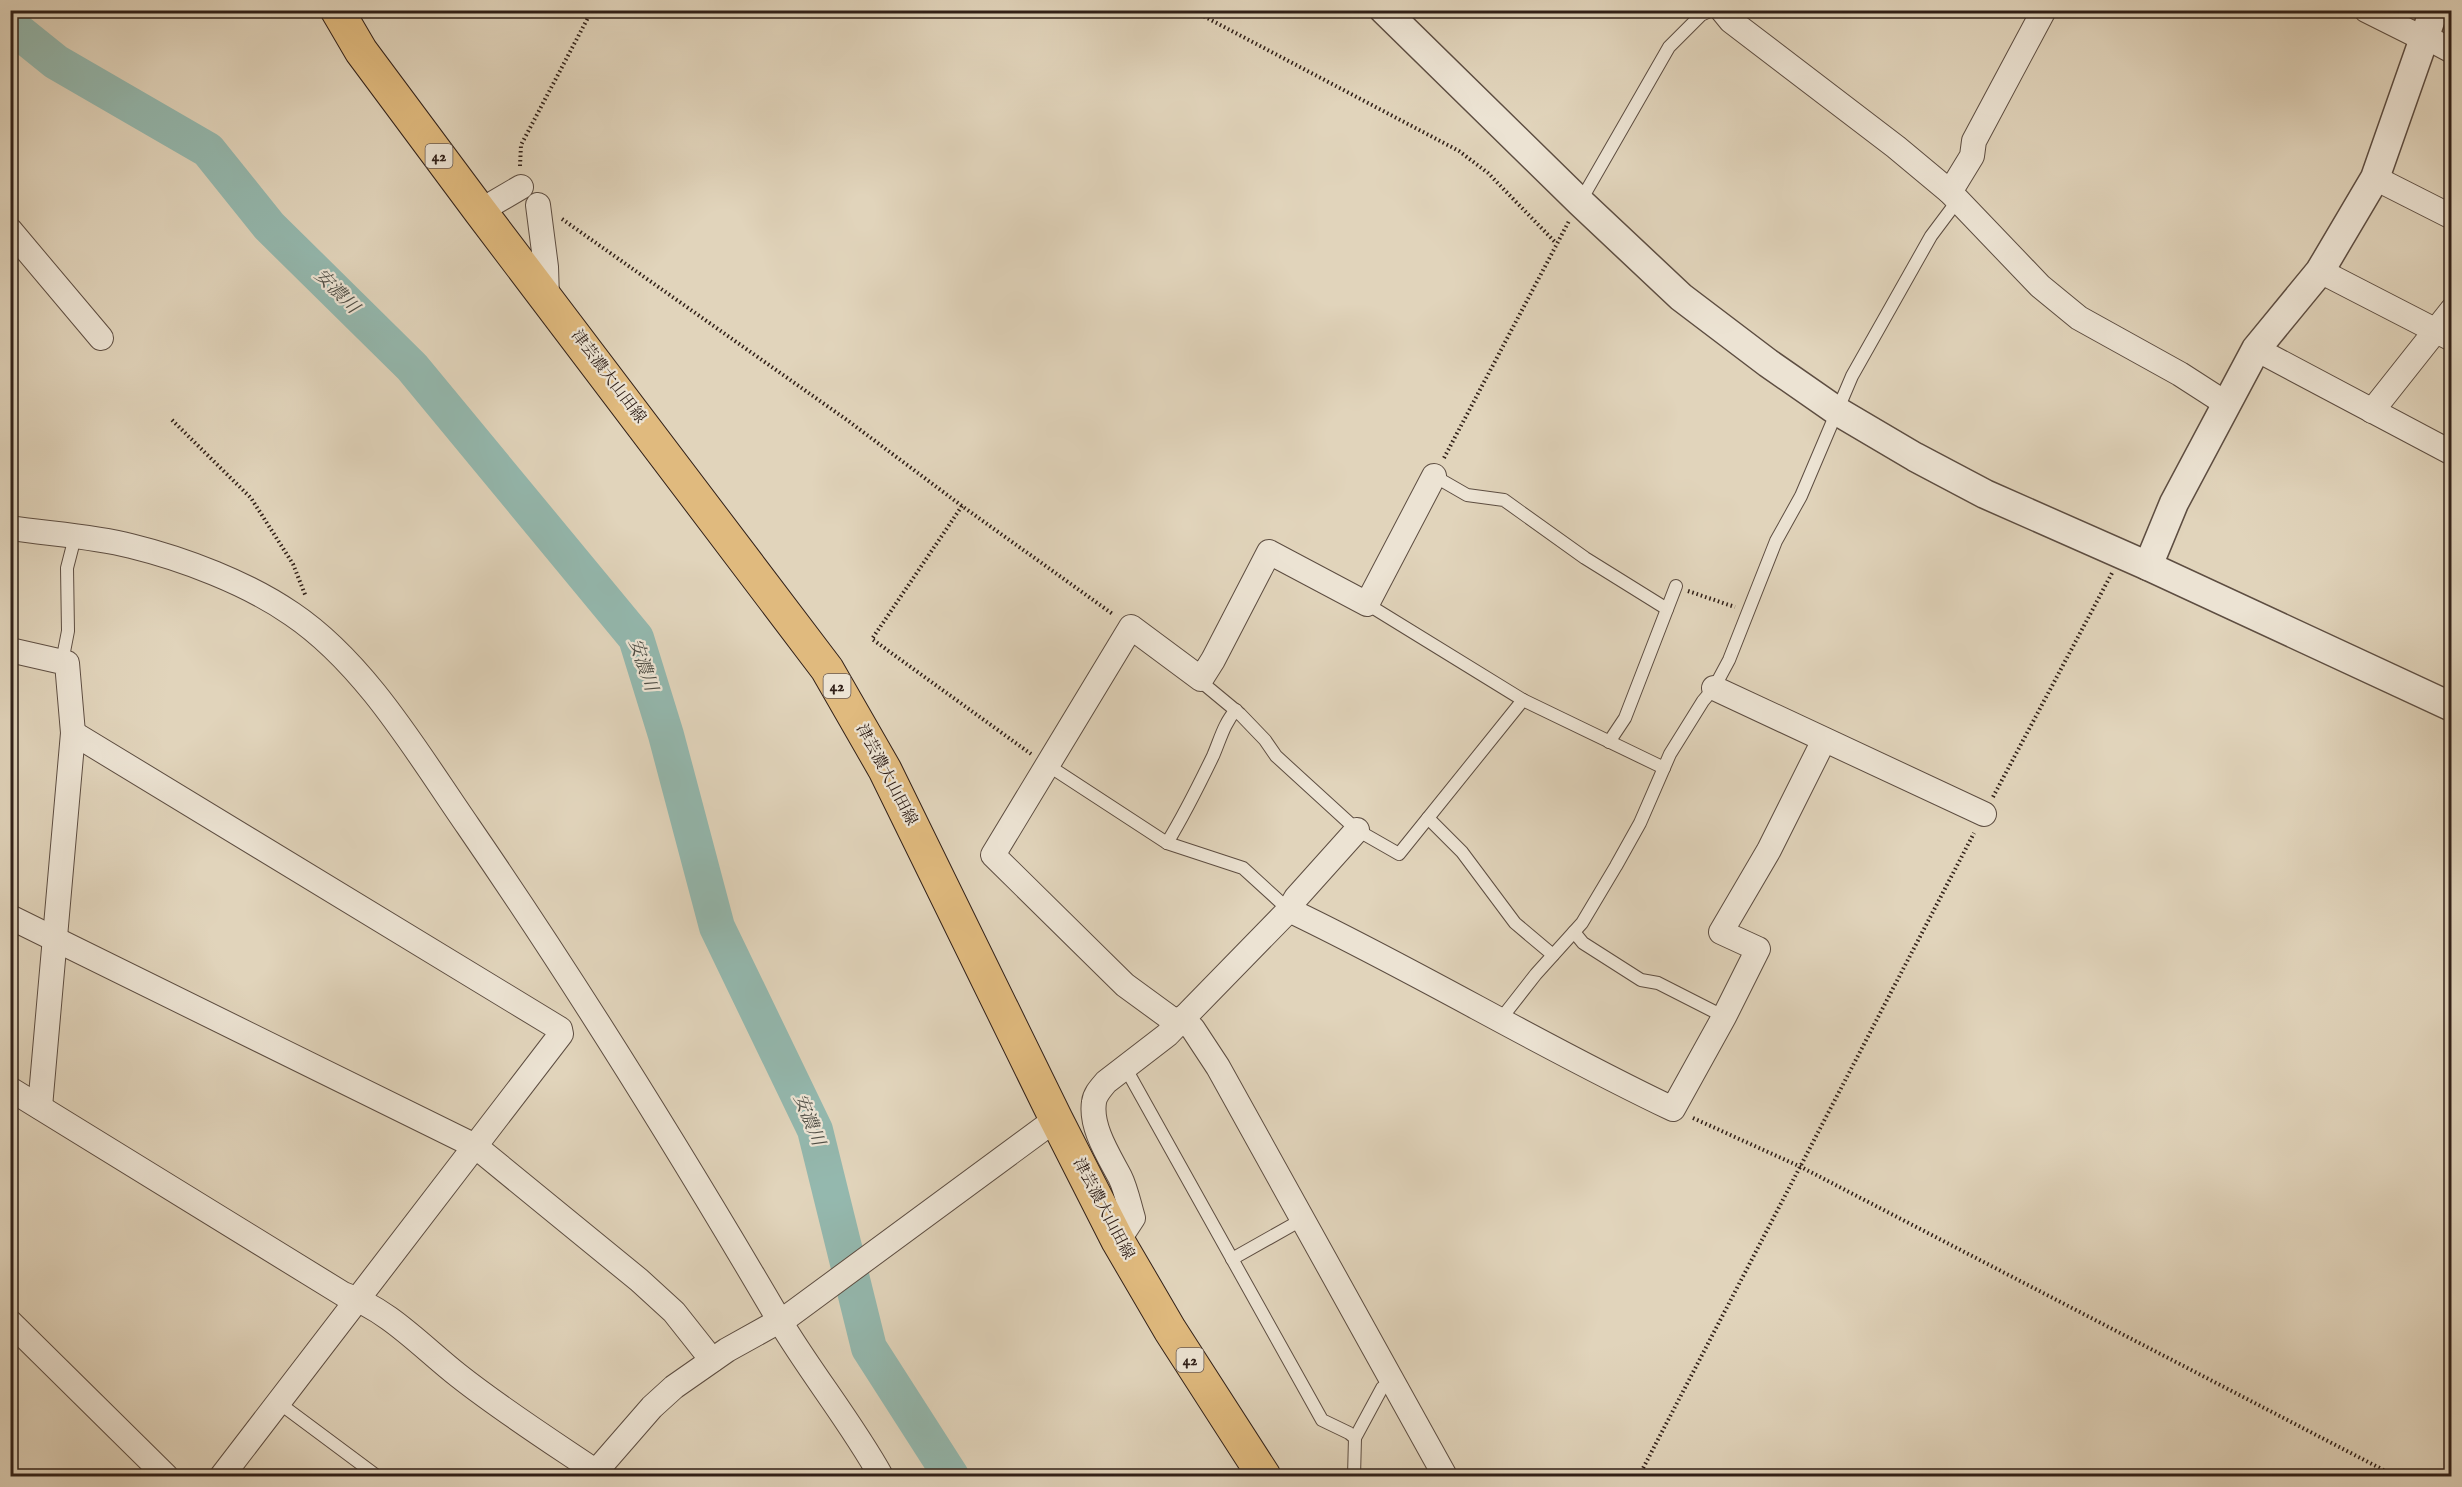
<svg xmlns="http://www.w3.org/2000/svg" width="2462" height="1487" viewBox="0 0 2462 1487" font-family="'IM FELL English','Noto Serif JP',serif">
<rect width="100%" height="100%" fill="#e1d4bb"/>
<filter id="stains"><feTurbulence type="fractalNoise" baseFrequency=".00333" numOctaves="4"/><feColorMatrix values="0 0 0 0 .2 0 0 0 0 .09 0 0 0 0 .02 0 0 0 .5 -.17"/></filter>
<radialGradient id="worn" r=".72"><stop offset=".6" stop-color="#630" stop-opacity="0"/><stop offset="1" stop-color="#630" stop-opacity=".3"/></radialGradient>
<g fill="none" stroke-linecap="round" stroke-linejoin="round">
<!-- river -->
<polyline stroke="#94b8ae" stroke-width="36" points="10,25 56,62 208,150 269,226 412,367 636,638 666,735 717,927 815,1130 869,1348 951,1476"/>
<defs>
<g id="service">
<polyline points="1580,202 1669,47 1701,15 1712,10"/>
<polyline points="1434,476 1467,495 1504,500 1585,558 1667,609"/>
<polyline points="1367,604 1523,700 1664,768"/>
<polyline points="62,662 68,631 67,568 75,537"/>
<polyline points="1201,679 1205,685 1240,714 1265,740 1276,756 1357,830 1399,854 1523,700"/>
<polyline points="1609,742 1625,718 1676,586"/>
<polyline points="1049,766 1167,843 1243,868 1289,910"/>
<polyline points="1428,818 1462,852 1515,923 1553,955"/>
<path d="M1167,843C1184,815 1199,785 1213,756C1220,740 1224,723 1236,710"/>
<polyline points="1574,932 1583,943 1641,980 1658,983 1715,1012 1723,1019"/>
<polyline points="1500,1020 1536,974 1582,923 1616,866 1640,823 1670,754 1703,701 1714,688 1729,660 1776,541 1801,496 1852,376 1931,236 1958,200"/>
<polyline points="1125,1067 1322,1420 1349,1433 1355,1438 1354,1476"/>
<polyline points="1232,1259 1303,1219"/>
<polyline points="279,1403 377,1476"/>
<polyline points="1355,1438 1382,1388 1392,1380"/>
</g>
<g id="minor">
<polyline points="1722,10 1731,21 1896,147 1950,192 2040,286 2079,318 2180,374 2225,403"/>
<polyline points="2366,10 2424,39"/>
<polyline points="2424,36 2452,51"/>
<polyline points="2375,178 2452,217"/>
<polyline points="1950,192 1972,156 1974,141 2044,10"/>
<polyline points="538,205 546,267 547,298"/>
<polyline points="480,211 521,187"/>
<polyline points="10,230 101,338"/>
<polyline points="2320,271 2452,339"/>
<polyline points="2256,349 2452,453"/>
<polyline points="2372,411 2452,310"/>
<path d="M10,528C50,534 92,536 131,546C184,559 247,583 292,614C366,664 418,754 468,826C578,986 680,1151 778,1318C810,1372 851,1422 881,1476"/>
<polyline points="10,650 67,663 73,733 40,1107"/>
<polyline points="1714,688 1984,814"/>
<polyline points="73,733 560,1029 561,1034 222,1476"/>
<path d="M1289,910C1419,972 1542,1047 1673,1109L1724,1017L1758,949L1721,932L1769,850L1824,740"/>
<polyline points="10,917 475,1146 639,1280 674,1312 712,1360"/>
<polyline points="1182,1018 1193,1029 1218,1067 1445,1476"/>
<polyline points="1177,1023 1125,985 993,855 1131,627 1201,679 1213,660 1269,552 1367,604 1434,476"/>
<path d="M10,1089L343,1294C388,1309 422,1347 459,1376C502,1410 549,1440 595,1471"/>
<path d="M1118,1241L1133,1218C1129,1205 1126,1189 1120,1177C1109,1156 1090,1127 1094,1102C1095,1094 1101,1088 1106,1082L1167,1035L1289,910L1296,898L1357,830"/>
<polyline points="10,1322 166,1476"/>
<polyline points="592,1476 652,1407 674,1387 727,1350 790,1315 1056,1119"/>
</g>
<g id="tertiary">
<polyline points="1384,10 1580,202 1681,297 1768,363 1837,411 1915,457 1985,494 2148,566 2452,707"/>
<polyline points="2148,566 2174,503 2256,349 2320,271 2375,178 2434,10"/>
</g>
<polyline id="primary" points="337,10 361,51 480,211 827,669 885,770 1056,1119 1118,1241 1170,1330 1264,1476"/>
</defs>
<!-- service casing -->
<use href="#service" stroke="#5d4d41" stroke-width="14"/>
<!-- minor casing -->
<use href="#minor" stroke="#5d4d41" stroke-width="26"/>
<!-- tertiary casing -->
<use href="#tertiary" stroke="#5d4d41" stroke-width="31"/>
<!-- primary casing -->
<use href="#primary" stroke="#312018" stroke-width="35"/>
<!-- path -->
<g stroke="#312018" stroke-width="4" stroke-dasharray="1.5 3" stroke-linecap="butt">
<polyline points="1192,10 1459,151 1488,173 1556,243"/>
<polyline points="520,166 521,145 592,10"/>
<polyline points="562,219 847,420 962,506 1114,615"/>
<polyline points="172,420 251,498 293,564 306,597"/>
<polyline points="1444,458 1569,221"/>
<polyline points="962,506 872,639 1031,754"/>
<polyline points="1688,591 1735,607"/>
<polyline points="1993,797 2112,573"/>
<polyline points="1693,1118 1801,1167 2395,1476"/>
<polyline points="1639,1476 1974,833"/>
</g>
<!-- service -->
<use href="#service" stroke="#ece3d3" stroke-width="12"/>
<!-- minor -->
<use href="#minor" stroke="#ece3d3" stroke-width="24"/>
<!-- tertiary -->
<use href="#tertiary" stroke="#ece3d3" stroke-width="28"/>
<!-- primary -->
<use href="#primary" stroke="#e0ba7e" stroke-width="33"/>
</g>
<g text-anchor="middle" dominant-baseline="central" stroke-width="4.5" stroke-linejoin="round" paint-order="stroke">
<!-- shield labels -->
<g fill="#ece3d3" stroke="#695a50" stroke-width="1.5">
<rect x="425.5" y="144" width="27" height="24" rx="4.5"/>
<rect x="823.5" y="674" width="27" height="24" rx="4.5"/>
<rect x="1176.5" y="1348" width="27" height="24" rx="4.5"/>
</g>
<g font-size="15" font-weight="bold" fill="#312018">
<text x="439" y="156">42</text>
<text x="837" y="686">42</text>
<text x="1190" y="1360">42</text>
</g>
<!-- street labels -->
<g font-size="16" fill="#312018" stroke="#ece3d3">
<text transform="translate(608 377) rotate(53)">津芸濃大山田線</text>
<text transform="translate(886 775) rotate(62)">津芸濃大山田線</text>
<text transform="translate(1103 1209) rotate(62)">津芸濃大山田線</text>
</g>
<!-- water labels -->
<g font-size="18" font-style="italic" fill="#4f4e45" stroke="#ece3d3">
<text transform="translate(336 292) rotate(45)">安濃川</text>
<text transform="translate(642 665) rotate(71)">安濃川</text>
<text transform="translate(808 1120) rotate(68)">安濃川</text>
</g>
</g>
<!-- margin -->
<rect width="2462" height="1487" fill="none" stroke="#e1d4bb" stroke-width="36"/>
<rect x="12" y="12" width="2438" height="1463" fill="none" stroke="#312018" stroke-width="3"/>
<rect x="18" y="18" width="2426" height="1451" fill="none" stroke="#312018" stroke-width="1.5"/>
<rect width="100%" height="100%" filter="url(#stains)"/>
<rect width="100%" height="100%" fill="url(#worn)"/>
</svg>
